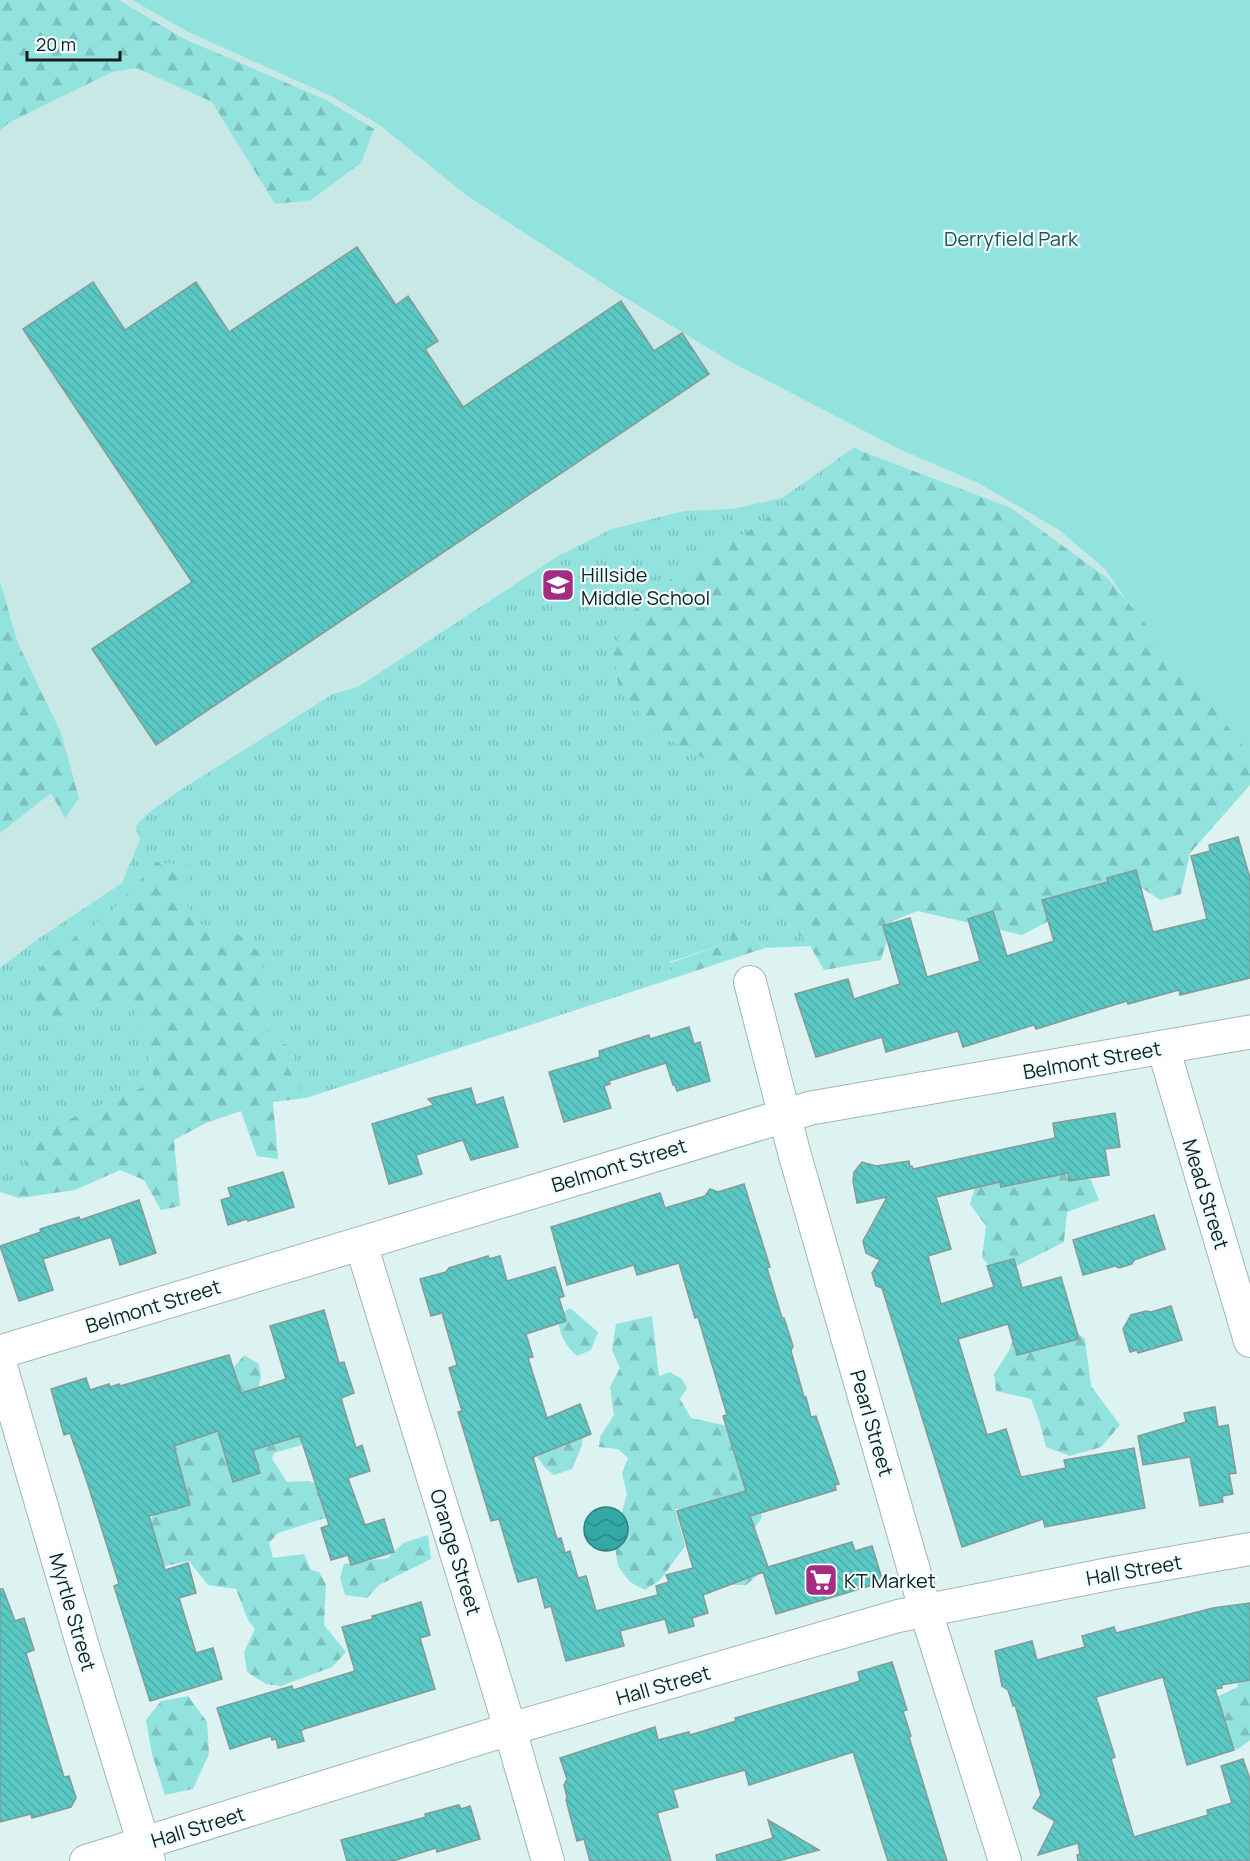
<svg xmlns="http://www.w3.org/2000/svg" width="1250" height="1861" viewBox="0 0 1250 1861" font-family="Manrope,sans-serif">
<defs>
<pattern id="grass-tufts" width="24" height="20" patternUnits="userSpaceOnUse" patternTransform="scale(1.5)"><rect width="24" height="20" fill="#92e2de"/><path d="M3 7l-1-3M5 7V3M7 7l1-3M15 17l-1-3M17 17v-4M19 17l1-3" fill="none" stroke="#7dc1be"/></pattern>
<pattern id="forest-firs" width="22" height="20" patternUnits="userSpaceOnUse" patternTransform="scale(1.5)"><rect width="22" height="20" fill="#92e2de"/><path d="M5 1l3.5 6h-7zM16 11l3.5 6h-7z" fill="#7dc1be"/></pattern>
<pattern id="water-waves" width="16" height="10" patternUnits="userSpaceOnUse" patternTransform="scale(1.5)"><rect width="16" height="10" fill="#34a8a4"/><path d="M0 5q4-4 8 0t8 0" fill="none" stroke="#2b8885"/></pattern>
<pattern id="building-back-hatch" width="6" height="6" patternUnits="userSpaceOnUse" patternTransform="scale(1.5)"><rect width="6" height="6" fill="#5ac9c4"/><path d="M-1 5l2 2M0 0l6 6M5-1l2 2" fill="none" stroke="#4eaca8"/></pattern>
</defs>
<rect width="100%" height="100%" fill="#dcf3f1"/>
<!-- built -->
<polygon fill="#c8e8e6" points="0,0 132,0 188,32 333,97 381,126 731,362 899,449 980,484 1059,530 1105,569 1127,601 1250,754 0,1173"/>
<!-- grass -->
<polygon fill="url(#grass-tufts)" points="855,447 861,451 743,535 694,560 631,612 651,729 753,786 763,896 810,946 765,948 733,915 730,942 670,962 671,979 306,1098 288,1068 296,1051 268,1033 266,991 233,930 197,925 182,896 156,862 112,911 47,957 55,1022 95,1005 129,999 146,1034 154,1082 38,1133 20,1179 0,1186 0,968 38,939 122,883 140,839 135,827 148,813 179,791 333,694 358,687 558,556 612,529 684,511 733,509 782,498"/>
<!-- forest -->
<g fill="url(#forest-firs)">
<polygon points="0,0 119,0 182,38 326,100 374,129 361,163 311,200 275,204 212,102 137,68 112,72 10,122 0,130"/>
<polygon points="861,451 1011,508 1108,579 1214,703 1250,737 1250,785 1190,853 1181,894 1160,900 1129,879 1022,935 917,911 893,921 881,960 824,970 810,946 763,896 753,786 651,729 618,684 613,650 631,612 694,560 743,535"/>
<polygon points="0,581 17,641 61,733 79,798 65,818 51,793 0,833"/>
<polygon points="156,862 192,866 182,896 197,925 233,930 262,955 266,991 268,1033 296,1051 288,1068 306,1098 273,1102 278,1159 257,1156 241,1111 206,1123 174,1140 180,1206 161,1210 144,1180 120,1170 75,1190 19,1198 0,1192 0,1186 20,1179 38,1133 154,1082 146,1034 129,999 95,1005 54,1022 22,1000 47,957 112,911"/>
<polygon points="732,914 765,948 671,979 670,963 730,942"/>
<polygon points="1015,1163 1091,1180 1099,1200 1067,1212 1064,1242 999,1275 982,1258 986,1226 970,1204 976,1184"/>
<path d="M570,1308L598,1332L591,1350L577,1356C564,1344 559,1334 558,1316Z"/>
<polygon points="652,1316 659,1376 670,1372 682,1379 687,1388 680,1399 691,1418 723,1425 743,1424 762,1517 755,1528 759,1555 757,1576 746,1585 729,1585 717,1561 702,1511 675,1509 685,1546 660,1580 645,1590 630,1582 618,1566 614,1541 627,1494 622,1473 628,1458 618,1449 599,1447 600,1437 614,1415 610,1387 620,1368 612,1350 616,1324"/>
<polygon points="1066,1324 1085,1339 1091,1386 1120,1425 1101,1447 1070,1456 1046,1447 1039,1420 1031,1399 996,1391 994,1374 1009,1351 1015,1334"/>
<polygon points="244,1355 259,1364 261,1378 253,1408 262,1436 271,1446 285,1432 324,1422 301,1445 274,1453 272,1459 287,1482 309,1481 333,1490 347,1511 278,1533 269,1543 273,1558 304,1554 311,1570 319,1572 326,1584 324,1625 346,1652 332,1667 281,1686 266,1684 247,1672 244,1652 255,1629 248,1620 236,1589 208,1585 189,1561 165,1566 153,1552 146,1538 151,1519 161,1504 146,1449 230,1372"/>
<polygon points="583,1429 582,1446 572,1469 554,1475 545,1468 535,1454"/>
<polygon points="428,1535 431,1559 379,1585 367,1598 345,1595 340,1578 344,1564 388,1558 403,1543"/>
<polygon points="1250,1640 1250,1740 1237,1750 1220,1737 1208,1701 1238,1687 1235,1670"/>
<polygon points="188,1696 207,1722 209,1754 193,1789 165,1795 152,1754 146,1720 161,1701"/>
</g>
<!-- park -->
<polygon fill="#92e2de" points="132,0 1250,0 1250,754 1127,601 1105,569 1059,530 980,484 899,449 731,362 616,292 466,195 381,126 333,97 188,32"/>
<!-- water -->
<circle fill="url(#water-waves)" stroke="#2b7f7c" stroke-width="1.5" cx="606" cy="1529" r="22"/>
<!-- building -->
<g fill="url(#building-back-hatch)" stroke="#859a99" stroke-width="1.5">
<polygon points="357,247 396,305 408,296 438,341 425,349 463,407 621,301 654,351 682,333 709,374 156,745 92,649 192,582 23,329 93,282 125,330 196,282 229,332"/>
<polygon points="1238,837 1250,878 1250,978 1180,995 1179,990 1128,1004 1127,1001 1036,1029 1034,1025 963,1047 958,1031 886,1052 882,1037 816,1057 795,994 848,979 854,999 900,984 883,926 910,918 927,977 980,961 968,919 993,911 1007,956 1054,941 1042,900 1108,882 1107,878 1136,870 1153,932 1207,919 1191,856 1210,851 1209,845"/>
<polygon points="689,1027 694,1044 700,1042 710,1081 677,1091 675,1085 673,1085 666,1063 609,1081 610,1084 604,1086 611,1108 564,1122 549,1072 600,1057 599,1051 649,1035 650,1039"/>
<polygon points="471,1088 476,1105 503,1097 518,1147 471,1160 463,1140 416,1155 422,1174 389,1184 372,1124 434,1105 428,1099"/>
<polygon points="1115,1113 1120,1147 1105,1149 1109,1175 1069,1181 1068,1173 1001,1187 1000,1182 936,1197 951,1249 928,1256 941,1304 994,1287 987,1266 1014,1259 1022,1288 1061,1277 1079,1339 1017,1355 1008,1324 958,1339 987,1435 1006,1429 1021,1477 1066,1468 1064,1460 1134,1448 1145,1508 1045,1527 1043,1519 962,1547 882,1288 876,1286 872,1273 880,1260 866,1253 863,1241 887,1197 857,1203 853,1181 854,1172 862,1162 876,1166 909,1161 910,1167 912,1166 913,1169 1055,1138 1053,1123"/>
<polygon points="283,1172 294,1207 248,1221 247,1219 228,1225 221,1200 231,1197 228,1188"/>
<polygon points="744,1184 770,1267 767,1268 782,1318 784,1318 793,1346 791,1351 804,1397 806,1397 811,1417 816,1416 839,1484 835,1485 836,1490 750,1516 768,1567 852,1542 855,1551 872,1546 883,1582 776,1614 763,1572 703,1595 708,1613 692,1618 694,1626 669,1633 665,1619 620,1631 624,1646 566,1661 551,1606 545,1608 537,1577 518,1582 499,1519 491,1521 458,1412 462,1411 449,1368 457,1365 442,1313 431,1316 420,1279 446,1272 449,1268 488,1256 489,1259 500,1256 507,1281 555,1267 564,1296 559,1298 566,1321 526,1334 533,1357 528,1358 547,1418 580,1404 591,1434 533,1457 557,1539 561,1538 565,1553 570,1551 578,1578 586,1576 596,1611 658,1595 656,1586 669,1582 666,1575 693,1568 677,1511 746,1491 723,1416 727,1415 698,1317 695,1318 679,1263 637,1275 634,1265 567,1285 551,1227 660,1193 665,1208 705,1196 710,1189 718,1192"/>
<polygon points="139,1200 156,1253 120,1265 111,1237 43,1259 53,1290 19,1301 0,1246 41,1232 40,1229 79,1217 80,1220"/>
<polygon points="1154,1215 1165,1249 1134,1260 1132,1264 1119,1268 1115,1266 1083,1275 1073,1240"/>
<polygon points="1171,1306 1182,1340 1138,1353 1137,1350 1130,1352 1123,1329 1131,1315 1146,1311 1151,1312"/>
<polygon points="324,1310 339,1363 344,1362 354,1393 341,1398 356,1448 362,1445 370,1471 348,1478 365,1525 384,1519 394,1552 351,1565 348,1555 331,1560 321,1528 329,1525 300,1436 253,1450 260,1473 233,1482 218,1431 174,1446 190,1505 149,1516 165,1570 188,1563 196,1593 179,1598 196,1653 213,1648 222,1679 150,1701 114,1586 119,1584 87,1482 70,1433 64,1435 51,1389 86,1378 90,1390 109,1384 110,1387 119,1384 120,1386 229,1355 241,1393 286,1379 270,1326"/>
<polygon points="1215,1407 1218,1427 1228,1425 1236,1473 1229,1474 1233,1494 1222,1496 1223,1502 1200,1506 1190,1457 1143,1465 1138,1436 1186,1422 1184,1413"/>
<polygon points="0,1589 3,1589 15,1621 24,1618 34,1650 26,1653 64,1777 69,1776 76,1798 71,1807 32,1818 31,1814 0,1822"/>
<polygon points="421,1602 430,1635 420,1638 435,1689 304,1729 301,1731 304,1741 278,1748 276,1739 272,1740 271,1736 230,1749 217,1708 292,1686 293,1690 355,1671 342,1627 373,1619 372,1616 376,1615"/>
<polygon points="1250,1603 1250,1680 1221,1685 1222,1688 1215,1689 1234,1750 1187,1765 1163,1677 1096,1697 1115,1757 1111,1759 1134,1837 1208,1815 1207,1810 1232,1803 1221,1766 1243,1759 1250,1779 1250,1861 1078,1861 1077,1855 1080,1854 1078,1843 1038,1855 1055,1821 1033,1808 1041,1795 1015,1705 1013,1706 1008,1690 1002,1686 995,1651 1032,1641 1037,1660 1085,1647 1082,1636 1114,1627 1116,1633 1213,1608"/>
<polygon points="892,1662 907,1710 903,1711 911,1736 909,1737 947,1861 888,1861 853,1752 749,1785 745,1770 673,1790 678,1807 657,1813 671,1861 590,1861 584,1839 577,1841 566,1800 567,1797 564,1785 567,1779 560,1758 655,1727 658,1740 689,1732 690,1735 736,1721 735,1718 860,1681 858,1672"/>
<polygon points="459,1805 461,1809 470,1806 480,1839 437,1852 436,1848 393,1861 347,1861 341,1840 426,1817 425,1814"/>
<polygon points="768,1820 819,1850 778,1861 717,1861 716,1855 773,1838"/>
</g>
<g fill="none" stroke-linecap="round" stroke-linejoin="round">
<defs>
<g id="street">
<polyline points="750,982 794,1152 925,1609 1005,1861"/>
<polyline points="1163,1047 1250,1341"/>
<polyline points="361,1244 502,1702 548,1861"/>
<polyline points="0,1363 84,1650 149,1861"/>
<polyline points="86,1861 510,1729 898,1616 1114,1573 1250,1549"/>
</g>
<polyline id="secondary" points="0,1352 811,1108 1250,1032"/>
</defs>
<!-- street casing -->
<use href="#street" stroke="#a1b7b5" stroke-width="34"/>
<!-- secondary casing -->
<use href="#secondary" stroke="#a1b7b5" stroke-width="35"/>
<!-- street -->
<use href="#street" stroke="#fff" stroke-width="32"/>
<!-- secondary -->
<use href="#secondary" stroke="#fff" stroke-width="33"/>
</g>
<!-- icons -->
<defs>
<symbol id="school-square" viewBox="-11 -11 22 22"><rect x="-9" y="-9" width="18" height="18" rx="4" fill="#a42c83" stroke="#edfffe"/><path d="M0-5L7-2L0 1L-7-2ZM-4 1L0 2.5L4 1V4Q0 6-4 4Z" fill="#fff"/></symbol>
<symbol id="supermarket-square" viewBox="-11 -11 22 22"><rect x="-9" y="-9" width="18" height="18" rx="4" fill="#a42c83" stroke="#edfffe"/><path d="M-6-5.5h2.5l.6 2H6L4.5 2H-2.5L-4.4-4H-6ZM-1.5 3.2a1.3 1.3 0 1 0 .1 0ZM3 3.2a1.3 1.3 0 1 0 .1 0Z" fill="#fff"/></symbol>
</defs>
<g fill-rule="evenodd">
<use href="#school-square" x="539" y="566" width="38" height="38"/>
<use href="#supermarket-square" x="802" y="1561" width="38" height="38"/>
</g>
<g text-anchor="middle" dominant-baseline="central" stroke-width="4.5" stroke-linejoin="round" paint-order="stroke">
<!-- park labels -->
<g font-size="20" fill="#245552" stroke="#edfffe">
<text x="1011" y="238">Derryfield Park</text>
</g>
<!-- poi labels -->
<g font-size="20" fill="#161e1d" stroke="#edfffe" text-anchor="start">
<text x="581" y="574">Hillside<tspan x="581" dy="23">Middle School</tspan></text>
<text x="844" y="1580">KT Market</text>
</g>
<!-- street labels -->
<g font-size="20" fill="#161e1d" stroke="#edfffe">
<text transform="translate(1092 1060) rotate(-10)">Belmont Street</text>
<text transform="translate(619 1165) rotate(-17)">Belmont Street</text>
<text transform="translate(1206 1194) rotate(73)">Mead Street</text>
<text transform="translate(153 1306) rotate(-17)">Belmont Street</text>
<text transform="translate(872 1423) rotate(74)">Pearl Street</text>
<text transform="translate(456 1552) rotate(73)">Orange Street</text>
<text transform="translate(1134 1570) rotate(-10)">Hall Street</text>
<text transform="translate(73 1612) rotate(74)">Myrtle Street</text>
<text transform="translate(663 1685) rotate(-16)">Hall Street</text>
<text transform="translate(198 1827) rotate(-17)">Hall Street</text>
</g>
</g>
<!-- scale -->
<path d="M27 51v9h93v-9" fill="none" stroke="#161e1d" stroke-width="3"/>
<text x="36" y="51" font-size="18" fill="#161e1d" stroke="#edfffe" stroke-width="4.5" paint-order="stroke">20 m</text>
</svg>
